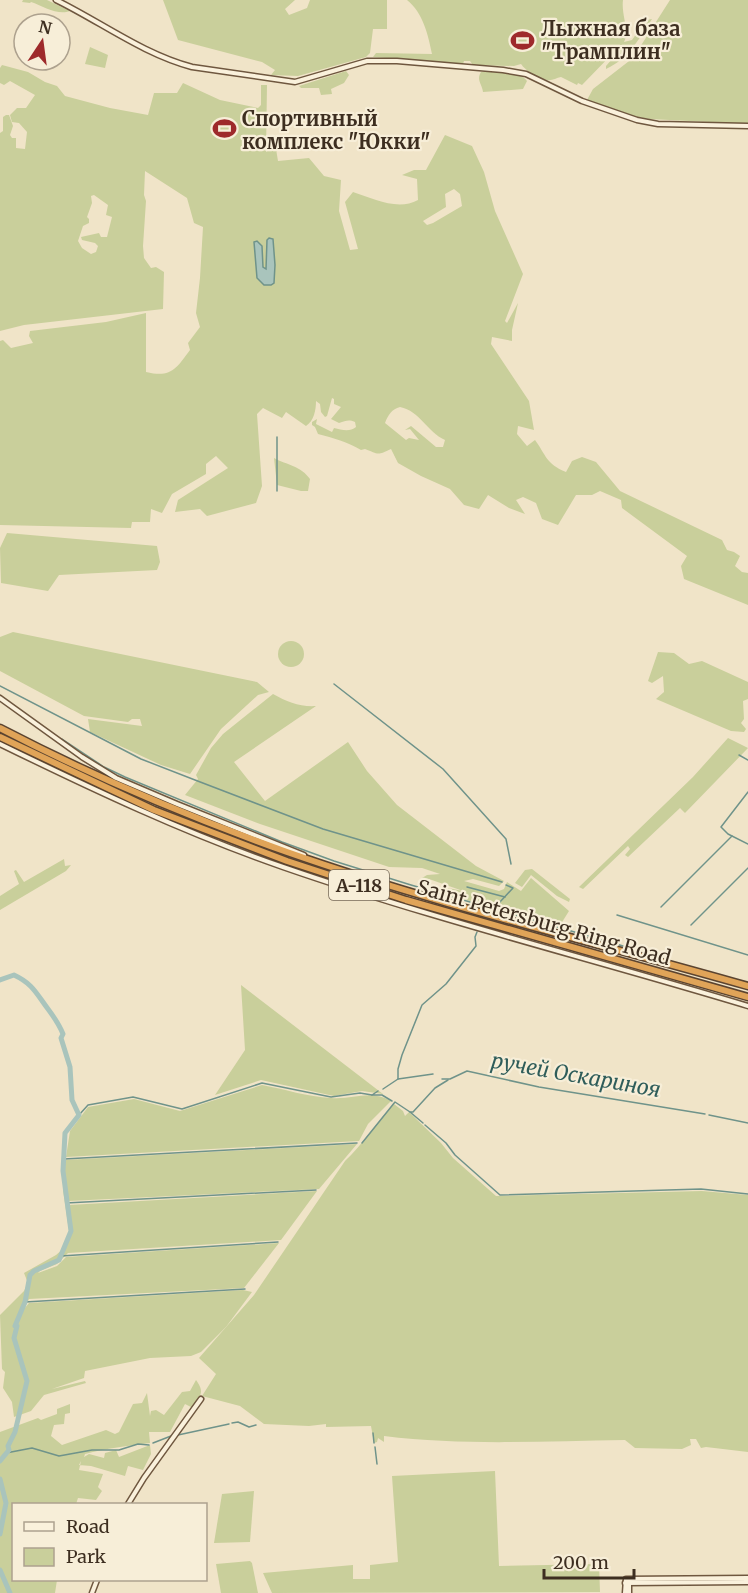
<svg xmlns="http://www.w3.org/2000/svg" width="748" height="1593" viewBox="0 0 748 1593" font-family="Merriweather,serif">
<rect width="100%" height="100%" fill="#f0e4c8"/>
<!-- green -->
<g fill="#c9cf9b" fill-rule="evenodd">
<path d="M23,0H47L70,11C58,16 43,6 31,2L30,3L22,2Z"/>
<polygon points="163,0 295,0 285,9 289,15 307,8 310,0 387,0 387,29 373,29 370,53 366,57 298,76 271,75 275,70 262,62 178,40"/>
<path d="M407,0H623C621,15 630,30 624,42L632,40L646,20L652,19C639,39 628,59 606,69V66L619,51L616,50L582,85L578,83L577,85L561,77C556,78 552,81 547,80C538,79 526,71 521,64L514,66L473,65L470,61H464L463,64L373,57L376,53L432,54C428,34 423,13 407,0Z"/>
<polygon points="670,0 748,0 748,124 650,119 631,116 587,100 593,89 633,58"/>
<polygon points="90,47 108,55 105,68 85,64"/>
<path d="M2,65L28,72L45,82L57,86L65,96L110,108L148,115L154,93H177L183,83L220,100L258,108L261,105V85H267L266,152L272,148L276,149L278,161L309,158L324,176L341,180L339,211L350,250L358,249L345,202L353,192C374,199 398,211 418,200L417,179L402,175L414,170H426L445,135L472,146L484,172L495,211L523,274L505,321L507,323L518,303L512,330V341L492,337L491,344L529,401L534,430L518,426L517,434L527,446L535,440C546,455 546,464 566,472L572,461L582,457L596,462L620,491L722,540L727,550L734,552L740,556L735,566L742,572L748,573V605L684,579L681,566L687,556L622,508L621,500L600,491L592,495H576L558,525L542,519L536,503L523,497L516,500L525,514L509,508L488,495L479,509L464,505L450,489L421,476L398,463L391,449C377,456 378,454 365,449L361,450C348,442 333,438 318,434L315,427L312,425V422L317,419L316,424L332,432L334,428C342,430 350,432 356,427L355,422C348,419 346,421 339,423L331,419L341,407L334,404V399L332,398L327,416L325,417L321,412L320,404L316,401C316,410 314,421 306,426L286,412L282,418L263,408L257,414L262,486L256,503L207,516L200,509L175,512L178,500L228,468L216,456L206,464V474L172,494L162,513L151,509L150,522H132L131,528L0,525V341L3,340L11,348L33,343L29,336L30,331L106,322L146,313V372C171,378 176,369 190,350L188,343L200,327L196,313L200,278L203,227L194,223L187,198L145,171L144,195L146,201L143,246L144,258L151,268L156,267L164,272L163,309L24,325L0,331V133L3,131V117L6,115H9L13,126L10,135L12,138H16V148L25,149L27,132L19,123L12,122L10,115L17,108H26L35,95L10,81L4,85L0,83V68ZM454,189L460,194L462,206L433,223L427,225L423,221L446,207L445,194ZM94,195L108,205L106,215L112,217L107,237H101L99,233L81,237L82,240L95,243L98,246L96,252L91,254L82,248L78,241L83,226L89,223V219L87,217L92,203L91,196ZM400,407C420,411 427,432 445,440L443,447H436L411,426L405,430L410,429L419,440L409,438L406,440L385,423C388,415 392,409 400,407Z"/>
<polygon points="346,71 349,75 344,83 331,89 332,94 321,95 319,88 301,88 299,86"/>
<path d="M481,72C495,72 518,70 527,81L523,89L483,92C482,84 476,80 481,72Z"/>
<path d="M274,458C287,465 301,466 310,479L308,491H301L277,485Z"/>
<polygon points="7,533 157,546 160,562 157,570 59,575 48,591 1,583 0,548"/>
<polygon points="13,632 257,682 269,692 258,695 221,729 190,774 161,765 90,732 88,719 142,726 140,719 132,719 128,722 84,716 0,671 0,637"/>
<circle cx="291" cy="654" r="13"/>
<polygon points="658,652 674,653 689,664 702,661 748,682 748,699 743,701 744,719 741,723 746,729 744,732 731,731 656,699 664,692 663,676 652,683 648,681"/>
<path d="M273,694C287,702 300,707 316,706L234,762L265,801L348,742L367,771L397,805L476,866L504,881L499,886L473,879L464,881L499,891L504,889L507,882L521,891L531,878L569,911L559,927L429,889L430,886L442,889L443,887L463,891L429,879L426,887L423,885L422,878L427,875L440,874L422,868L389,867L260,824L185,795L198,779L196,775L211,748L223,734Z"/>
<polygon points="728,738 748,748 685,813 680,808 628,857 625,855 630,849 628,846 583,889 579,887 693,777"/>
<polygon points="64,859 65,866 71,865 66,871 0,910 0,896 19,884 14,871 16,870 24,882"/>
<polygon points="532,869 570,899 569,902 557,896 531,875 522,887 515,883 525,870"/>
<polygon points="241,985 383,1094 362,1091 334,1096 261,1080 215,1095 245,1050"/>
<path d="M262,1085C284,1089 308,1097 331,1098C353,1100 370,1089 391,1101L368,1124L359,1141L66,1157L70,1131L88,1107L134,1099L180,1111Z"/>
<path d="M394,1104L403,1111L405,1116L409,1112L441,1143L453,1158L496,1196L702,1191L748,1195V1452L706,1447L701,1448L696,1439H690L691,1445L682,1449L635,1448L625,1440C544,1441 465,1446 384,1436V1442L378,1438L377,1442L374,1443L371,1426L326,1427V1424L309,1426L264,1424L240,1406L202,1396L216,1374L199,1358L254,1295L345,1161C363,1144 377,1122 394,1104Z"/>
<polygon points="357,1144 319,1189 68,1201 70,1212 69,1205 317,1191 281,1240 68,1253 57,1264 40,1271 38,1273 57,1266 66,1257 279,1243 244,1288 29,1299 24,1309 29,1303 243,1290 252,1292 226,1327 201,1352 191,1356 150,1358 85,1371 84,1378 52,1389 85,1381 86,1383 44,1395 31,1411 14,1417 12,1402 3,1388 5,1372 2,1369 0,1315 24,1291 28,1283 24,1273 56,1255 63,1249 69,1231 63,1190 64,1150 65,1160"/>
<path d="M196,1380C206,1394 199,1395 193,1408L185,1404L170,1432H149L150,1443C128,1446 106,1448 85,1454L84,1457L89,1454L104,1458L105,1453L116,1450L119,1457L150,1445L151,1454L143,1470L128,1466L125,1476L91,1466L79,1465L81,1461L79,1470L103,1474L98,1487L102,1491L96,1500L78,1498L76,1504H14V1580H57L55,1593H0V1432L38,1418L41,1420L57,1414V1409L70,1404V1413L65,1414L64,1424L54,1425L51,1436L62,1445L106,1430L115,1434L119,1432L133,1404L142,1403L147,1393L150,1416L151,1411L156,1410L164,1415L182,1392L190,1391Z"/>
<polygon points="495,1471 499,1566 599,1564 600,1592 272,1593 263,1573 353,1565 353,1579 370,1579 370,1565 398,1562 392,1476"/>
<polygon points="254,1491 250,1542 214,1543 222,1494"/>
<polygon points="250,1561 252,1563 258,1593 221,1593 216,1564"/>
</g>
<!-- water -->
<polygon fill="#a9c4bc" stroke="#6f938a" stroke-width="1.5" points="269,238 273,239 275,265 274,283 271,285 264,285 257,278 254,242 257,241 262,246 263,267 266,269 267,240"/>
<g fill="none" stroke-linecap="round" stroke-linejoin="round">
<!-- stream -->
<g stroke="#6f938a" stroke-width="1.5">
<polyline points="277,437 277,491"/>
<polyline points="334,684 443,769 506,839 511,864"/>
<polyline points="0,686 141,759 195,780 323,829 502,882"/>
<polyline points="62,739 104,767 125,777 282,842 334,861 411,885 630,948"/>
<polyline points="739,755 748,760"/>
<polyline points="748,792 721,827 728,834 748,844"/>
<polyline points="467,887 505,897"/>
<polyline points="491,907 499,903 513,888 506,885"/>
<polyline points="661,907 732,836"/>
<polyline points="617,915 748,955"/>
<polyline points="691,925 748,868"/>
<polyline points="398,1079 398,1069 402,1055 422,1005 446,984 476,946 475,937 477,932"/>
<polyline points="442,1079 450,1079 467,1071 539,1087 705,1114"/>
<polyline points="383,1089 398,1079 433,1074"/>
<polyline points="378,1091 372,1095 382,1095 392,1101"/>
<polyline points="79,1115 88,1105 133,1097 182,1109 262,1083 331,1097 360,1093 372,1095"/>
<polyline points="709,1115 748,1123"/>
<polyline points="423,1123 410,1112 413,1112 435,1088 448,1080"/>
<polyline points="425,1125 446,1143 455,1155 500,1195 701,1189 748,1194"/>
<polyline points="362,1143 395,1102 410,1112"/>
<polyline points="64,1159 357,1143"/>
<polyline points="66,1203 316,1190"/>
<polyline points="61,1256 278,1242"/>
<polyline points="25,1302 245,1289"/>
<polyline points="232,1423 238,1422 249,1427 256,1425"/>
<polyline points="373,1433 374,1443"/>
<polyline points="178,1435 229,1424"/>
<polyline points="153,1443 171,1436"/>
<polyline points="375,1447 377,1464"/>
<polyline points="6,1453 32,1448 59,1456 92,1450 119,1450 138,1444 149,1445"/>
<polyline points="0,1531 1,1531"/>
</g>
<!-- river -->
<g stroke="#a9c4bc" stroke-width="5">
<path d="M0,980L14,975C33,984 36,993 48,1009C54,1017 59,1024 63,1034L61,1038L70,1067L72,1100L79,1115L65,1133L63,1171L71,1231L59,1260L34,1271L30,1275L25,1302L15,1326H17L14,1338L27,1381L15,1432L8,1446L9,1450L0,1461"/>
<polyline points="0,1479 6,1503 0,1534"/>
<polyline points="0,1570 10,1593"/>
</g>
<defs>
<g id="secondary">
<path d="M56,0C101,22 143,54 192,67L295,82L367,61H397L503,70L526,74L582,101L637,120L658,124L748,126"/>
<polyline points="0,698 82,757 116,778 177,804 304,855"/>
<path d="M0,744C92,789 185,833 283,867C436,920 593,959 748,1006"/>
<polyline points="128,1504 144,1478 201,1399"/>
<polyline points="625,1583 748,1582"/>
<polyline points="629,1584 629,1593"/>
<polyline points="92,1593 97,1580"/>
<polyline points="625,1593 626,1579 748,1578"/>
</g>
<g id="highway">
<path d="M0,728C92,776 189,817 287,852C438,905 594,942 748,986"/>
<polyline points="0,737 154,810 287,861 406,900 748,997"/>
</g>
</defs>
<!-- secondary casing -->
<use href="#secondary" stroke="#6f573f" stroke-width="7"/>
<!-- highway casing -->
<use href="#highway" stroke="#5b4430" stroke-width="9"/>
<!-- secondary -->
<use href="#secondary" stroke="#faf1dc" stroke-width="4"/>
<!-- highway -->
<use href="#highway" stroke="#e0a458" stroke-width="6"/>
</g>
<!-- icons -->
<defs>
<symbol id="stadium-bare" viewBox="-9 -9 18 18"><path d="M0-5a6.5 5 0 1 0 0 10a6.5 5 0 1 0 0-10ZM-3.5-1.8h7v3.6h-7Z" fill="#9e2a2b" stroke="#f7eed8" stroke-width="2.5" paint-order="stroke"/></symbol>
</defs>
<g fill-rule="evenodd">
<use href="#stadium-bare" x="506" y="24" width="33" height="33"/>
<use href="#stadium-bare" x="208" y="112" width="33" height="33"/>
</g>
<g text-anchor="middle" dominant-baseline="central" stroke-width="4.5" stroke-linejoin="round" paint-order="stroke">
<!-- shield labels -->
<rect fill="#f7eed8" stroke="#756857" stroke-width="1.5" x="329" y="870" width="60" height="30" rx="4.5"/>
<g font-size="18" font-weight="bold" fill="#3d2e20">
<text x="359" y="885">А-118</text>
</g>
<!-- poi labels -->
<g font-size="20" font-weight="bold" fill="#3d2e20" stroke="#f7eed8" text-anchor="start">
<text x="541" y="28">Лыжная база<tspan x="541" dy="23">"Трамплин"</tspan></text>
<text x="242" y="118">Спортивный<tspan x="242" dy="23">комплекс "Юкки"</tspan></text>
</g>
<!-- street labels -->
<g font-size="20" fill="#3d2e20" stroke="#f7eed8">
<text transform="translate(544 922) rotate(16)">Saint Petersburg Ring Road</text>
</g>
<!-- water labels -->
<g font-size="21" font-style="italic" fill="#2f5d5a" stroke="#f7eed8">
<text transform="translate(576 1075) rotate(10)">ручей Оскариноя</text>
</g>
</g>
<!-- legend -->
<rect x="12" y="1503" width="195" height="78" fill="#f7eed8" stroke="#ada18e" stroke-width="1.5"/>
<rect x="24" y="1522" width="30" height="9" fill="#faf1dc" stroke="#ada18e" stroke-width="1.5"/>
<text x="66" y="1533" font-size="18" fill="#3d2e20">Road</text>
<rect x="24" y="1548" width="30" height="18" fill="#c9cf9b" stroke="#ada18e" stroke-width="1.5"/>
<text x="66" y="1563" font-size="18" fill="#3d2e20">Park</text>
<!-- north arrow -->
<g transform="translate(42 42) rotate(13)"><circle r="28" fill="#f7eed8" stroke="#ada18e" stroke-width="1.5"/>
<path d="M0-4.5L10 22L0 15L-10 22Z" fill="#9e2a2b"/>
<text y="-9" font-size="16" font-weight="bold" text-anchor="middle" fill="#3d2e20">N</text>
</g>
<!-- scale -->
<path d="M544 1569v9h90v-9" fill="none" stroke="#3d2e20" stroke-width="3"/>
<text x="553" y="1569" font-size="18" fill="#3d2e20" stroke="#f7eed8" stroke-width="4.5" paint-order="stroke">200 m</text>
</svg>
